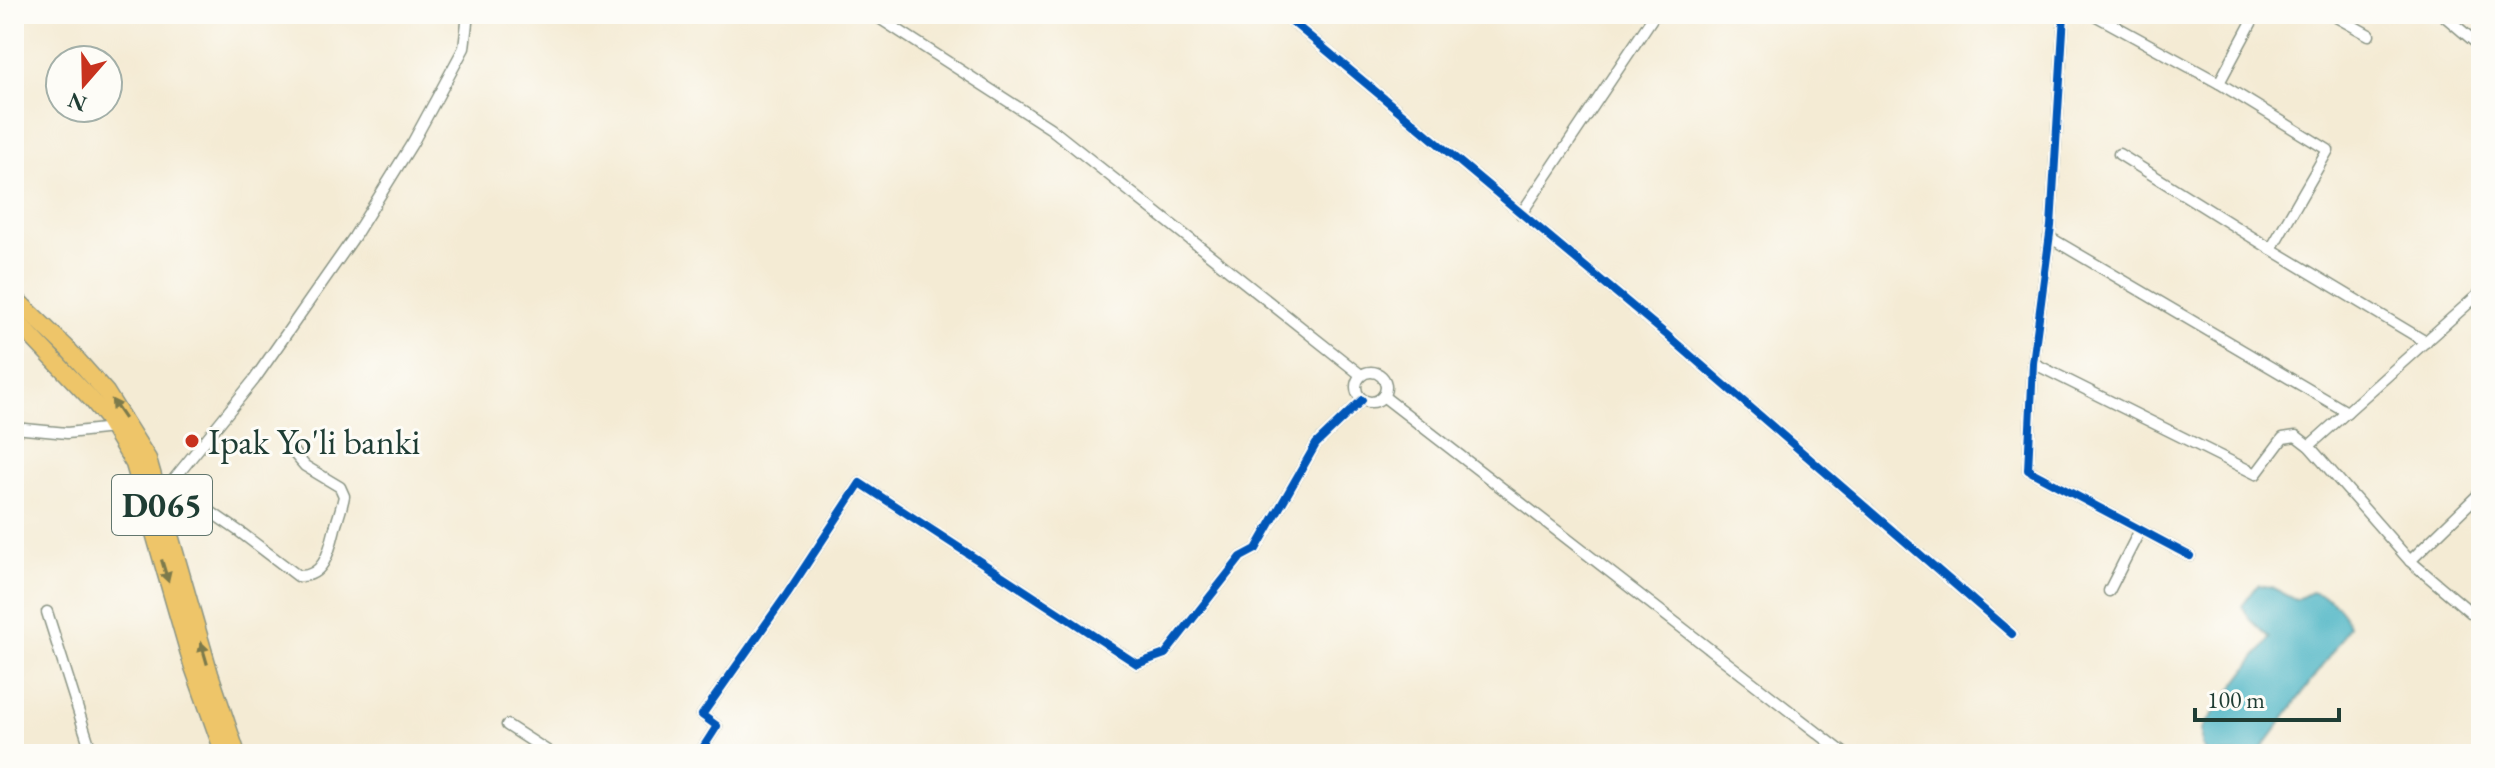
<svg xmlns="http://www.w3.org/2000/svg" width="2495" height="768" viewBox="0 0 2495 768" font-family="'EB Garamond',serif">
<rect width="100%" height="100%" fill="#fdfcf7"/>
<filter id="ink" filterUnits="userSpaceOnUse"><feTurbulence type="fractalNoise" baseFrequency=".0125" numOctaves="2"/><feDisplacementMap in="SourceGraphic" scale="16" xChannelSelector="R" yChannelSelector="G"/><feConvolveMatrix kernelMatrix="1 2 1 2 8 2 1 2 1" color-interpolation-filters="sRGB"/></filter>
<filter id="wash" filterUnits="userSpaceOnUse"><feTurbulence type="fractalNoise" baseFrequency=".006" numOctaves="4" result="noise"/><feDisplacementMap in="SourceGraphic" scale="32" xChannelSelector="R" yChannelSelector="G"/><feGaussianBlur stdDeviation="1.8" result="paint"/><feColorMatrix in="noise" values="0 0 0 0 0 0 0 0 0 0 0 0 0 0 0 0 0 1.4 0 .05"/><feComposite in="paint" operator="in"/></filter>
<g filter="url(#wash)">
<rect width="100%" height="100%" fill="#f4ebd4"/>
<!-- water -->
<path fill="#46b2c3" stroke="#32787c" stroke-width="2" d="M2258,585L2271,587L2296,600L2311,592C2332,598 2341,606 2349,625L2341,640L2258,754H2208L2202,746V729L2270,638L2250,619L2242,606Z"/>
</g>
<g filter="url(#ink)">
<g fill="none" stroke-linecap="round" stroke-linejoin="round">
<defs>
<g id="minor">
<polyline points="873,14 1050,128 1361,375"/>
<polyline points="1283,14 1668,336 2012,634"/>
<polyline points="2064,14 2051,226 2033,363 2028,470 2190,556"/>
<polyline points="2093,14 2219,83 2256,14"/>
<polyline points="2331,14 2369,35"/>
<polyline points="2442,14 2481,47"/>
<polyline points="2119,154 2271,249 2328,150 2219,83"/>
<polyline points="1521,214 1655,14"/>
<polyline points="2049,237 2347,412"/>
<polyline points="2271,249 2426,342"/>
<polyline points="2033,363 2256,474 2283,438 2296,436 2309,446 2410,561 2481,621"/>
<circle cx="1371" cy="387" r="15"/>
<polyline points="1383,396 1845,754"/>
<polyline points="14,428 67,433 113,428"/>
<polyline points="2309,446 2481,292"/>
<path d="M170,484L240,532L298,576C325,578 330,548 335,528C338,518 342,507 344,496L340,487L305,466L293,452"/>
<polyline points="155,494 170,484 254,380 354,237 413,142 464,48 468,14"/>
<polyline points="2410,561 2481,492"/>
<polyline points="2109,591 2140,530"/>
<polyline points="47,612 92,754"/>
<polyline points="507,725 552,754"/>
<polyline points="699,754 717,726 702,715 787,594 860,483 1137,664 1165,654 1241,557 1256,549 1316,444 1362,400"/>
</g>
<g id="primary">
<polyline points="14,297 66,347 106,392 148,459 210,674 237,754"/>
<polyline points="14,318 92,400 106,417 134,464 192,664 224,754"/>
</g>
</defs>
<!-- minor casing -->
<use href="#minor" stroke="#8a9484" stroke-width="13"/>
<!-- primary casing -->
<use href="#primary" stroke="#8a9484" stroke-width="19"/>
<!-- minor -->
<use href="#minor" stroke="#fff" stroke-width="10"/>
<!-- primary -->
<use href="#primary" stroke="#eec569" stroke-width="16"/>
<defs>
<g id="cycleway">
<polyline points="1283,14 1668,336 2012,634"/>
<polyline points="2064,14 2051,226 2033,363 2028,470 2190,556"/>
<polyline points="699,754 717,726 702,715 787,594 860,483 1137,664 1165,654 1241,557 1256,549 1316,444 1362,400"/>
</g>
</defs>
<!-- cycleway casing -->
<use href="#cycleway" stroke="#fdfcf7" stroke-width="13"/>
<!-- cycleway -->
<use href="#cycleway" stroke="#0057b8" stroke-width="8"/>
</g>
<!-- one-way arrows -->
<defs><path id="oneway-solid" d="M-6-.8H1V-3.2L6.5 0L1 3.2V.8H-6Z" transform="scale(2)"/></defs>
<g fill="#7c7a4c">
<use href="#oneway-solid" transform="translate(118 409) rotate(-124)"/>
<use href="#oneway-solid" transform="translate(165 571) rotate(73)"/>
<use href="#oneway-solid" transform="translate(204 653) rotate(-106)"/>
</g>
</g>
<!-- markers -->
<circle fill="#c8321e" stroke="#fdfcf7" stroke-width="3" cx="192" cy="441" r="8"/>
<g text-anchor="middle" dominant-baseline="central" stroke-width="6" stroke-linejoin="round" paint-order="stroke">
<!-- shield labels -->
<rect fill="#fdfcf7" stroke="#62766e" stroke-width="2" x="112" y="475" width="100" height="60" rx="6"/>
<g font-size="34" font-weight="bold" fill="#1f3d34">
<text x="162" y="505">D065</text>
</g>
<!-- poi labels -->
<g font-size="36" fill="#1f3d34" stroke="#fdfcf7" text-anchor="start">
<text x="208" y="441">Ipak Yo'li banki</text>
</g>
</g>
<!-- margin -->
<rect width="2495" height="768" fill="none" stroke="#fdfcf7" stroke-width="48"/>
<!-- north arrow -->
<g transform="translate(84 84) rotate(200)"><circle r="38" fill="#fdfcf7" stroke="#a4b0a9" stroke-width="2"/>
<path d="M0-6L14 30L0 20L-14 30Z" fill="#c8321e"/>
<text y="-12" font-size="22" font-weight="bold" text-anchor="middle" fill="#1f3d34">N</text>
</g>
<!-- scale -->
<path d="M2195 708v12h144v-12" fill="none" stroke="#1f3d34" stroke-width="4"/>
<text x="2207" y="708" font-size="24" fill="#1f3d34" stroke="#fdfcf7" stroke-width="6" paint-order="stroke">100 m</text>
</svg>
